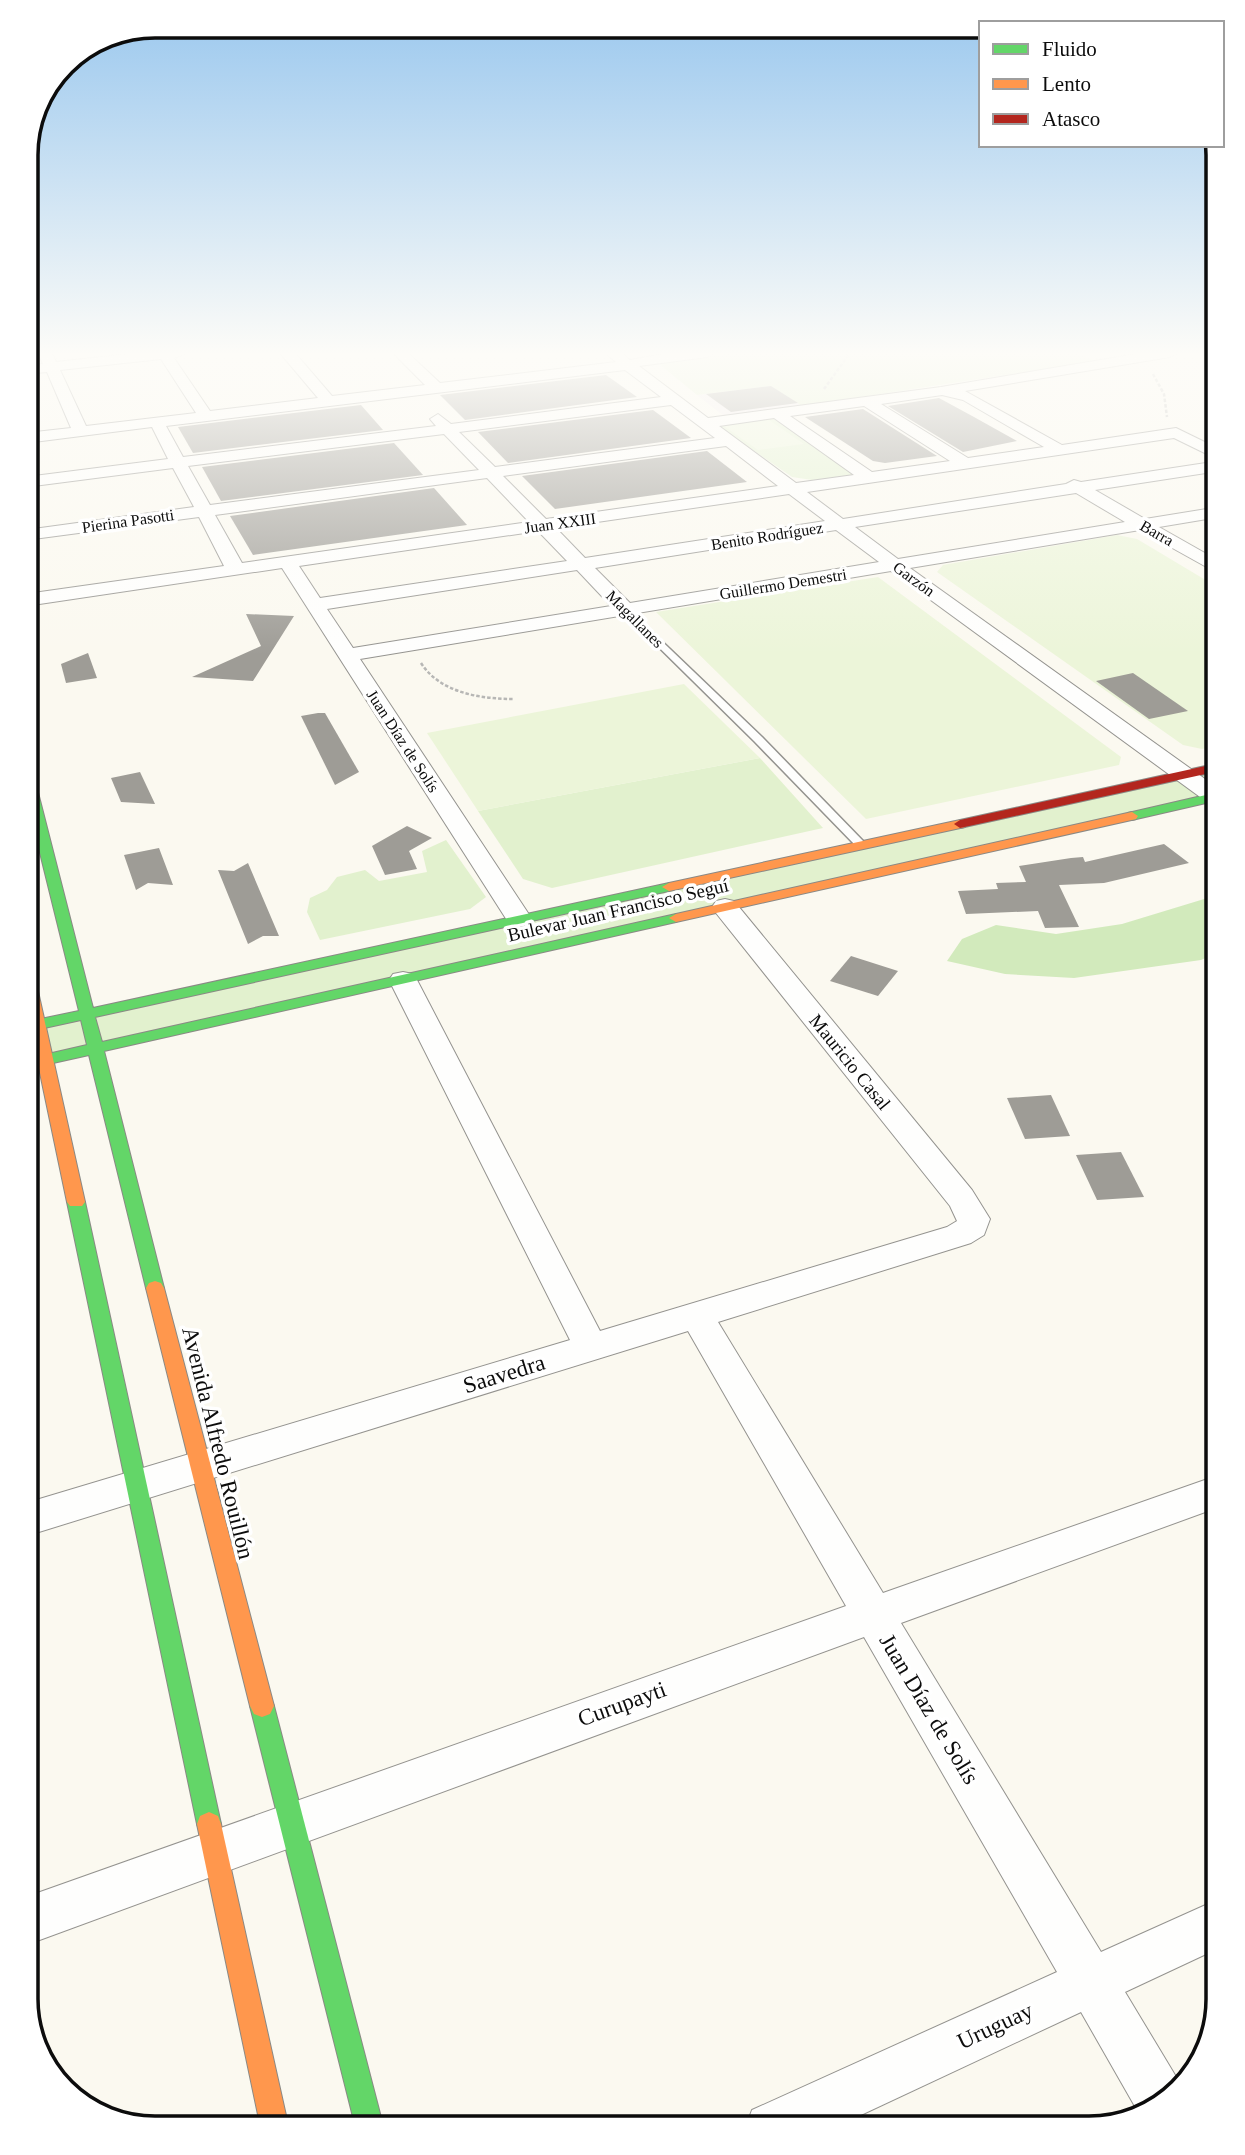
<svg xmlns="http://www.w3.org/2000/svg" width="1245" height="2155" viewBox="0 0 1245 2155" font-family="Georgia,serif">
<rect width="100%" height="100%" fill="#fbf9f0"/>
<!-- industrial -->
<polygon fill="#f2ebee" points="771,386 802,406 724,416 697,395"/>
<!-- green -->
<g fill="#e2f1ce">
<polygon points="734,353 1076,353 1096,361 802,406 771,386 697,395 658,363"/>
<polygon points="769,418 777,420 852,472 851,475 812,480 792,477 721,428 723,425"/>
<polygon points="760,758 823,828 552,888 523,879 478,811"/>
<polygon points="1219,767 1219,796 26,1064 26,1027"/>
<polygon points="446,840 486,897 470,909 320,940 307,912 310,898 327,890 337,877 365,870 379,881 427,872 422,851"/>
</g>
<!-- forest -->
<polygon fill="#d2eabc" points="1214,896 1219,896 1219,952 1201,960 1074,978 1005,974 947,961 962,939 996,925 1056,934 1122,924"/>
<!-- pitch -->
<g fill="#ecf5d9">
<polygon points="769,420 804,444 758,450 724,426"/>
<polygon points="1117,535 1137,539 1219,588 1219,745 1202,749 1183,745 937,572 943,565"/>
<polygon points="878,577 1121,757 1119,765 866,819 656,612"/>
<polygon points="684,684 760,758 478,811 427,733"/>
</g>
<!-- building -->
<g fill="#9e9c96">
<polygon points="606,375 637,397 465,420 440,395"/>
<polygon points="771,386 798,403 731,412 706,394"/>
<polygon points="939,398 974,417 1017,441 963,452 888,406"/>
<polygon points="361,405 383,430 193,453 178,427"/>
<polygon points="863,409 937,456 885,463 873,461 805,417"/>
<polygon points="653,410 691,438 508,463 478,432"/>
<polygon points="394,443 423,475 221,501 202,467"/>
<polygon points="707,451 747,482 555,509 522,476"/>
<polygon points="434,488 467,525 253,555 230,516"/>
<polygon points="246,614 294,616 253,681 192,677 261,646"/>
<polygon points="88,653 97,678 66,683 61,664"/>
<polygon points="1133,673 1188,711 1149,719 1096,681"/>
<polygon points="318,713 325,713 359,772 335,785 301,716"/>
<polygon points="140,772 155,804 121,802 111,778"/>
<polygon points="407,826 432,838 409,851 417,869 385,875 372,846"/>
<polygon points="1164,844 1189,863 1104,883 1059,885 1079,927 1045,928 1038,911 966,914 958,891 998,889 996,883 1026,882 1019,866 1071,858 1083,857 1085,862"/>
<polygon points="159,848 173,885 148,883 136,890 124,855"/>
<polygon points="248,863 279,936 263,936 248,944 218,870 234,871"/>
<polygon points="851,956 898,971 878,996 830,981"/>
<polygon points="1051,1095 1070,1136 1025,1139 1007,1098"/>
<polygon points="1121,1152 1144,1197 1097,1200 1076,1155"/>
</g>
<g fill="none" stroke-linecap="round" stroke-linejoin="round">
<defs>
<polygon id="lane" points="625,606 762,737 865,843 865,847 857,847 754,741 622,611 620,609"/>
<g id="street">
<path d="M38,353H52L56,362L138,353H186L174,358L210,411L318,398L280,353H295L332,396L425,385L393,353H408L440,383L616,362L605,353H621L630,360L670,353H714L707,357L639,366L708,418L941,387L1142,353H1177L1170,357L965,391L1062,445L1176,428L1219,449V460L1174,438L807,492L843,519L1066,484L1074,480L1081,482L1219,461V471L1095,490L1145,519L1219,507V517L1159,527L1219,561V574L1140,530L910,568L1219,789V807L1211,805L891,571L360,659L532,919L528,925L519,927L510,925L282,568L26,606V594L224,566L199,517L26,540V530L194,507L173,468L26,487V477L168,459L152,427L26,443V433L71,428L47,372L26,374V366L43,364ZM161,359L196,413L86,426L60,370ZM625,370L661,397L451,424L438,414L430,419L436,426L183,457L166,426ZM942,395L963,400L1044,447L968,458L881,404ZM671,405L715,438L495,467L459,432ZM864,406L950,461L872,472L790,416ZM774,418L854,475L796,483L719,426ZM444,434L479,470L210,505L188,466ZM726,446L778,486L546,519L503,476ZM487,478L529,522L242,563L215,515ZM1076,493L1125,522L898,559L855,527ZM789,494L825,521L585,558L556,528ZM836,530L879,562L630,603L595,568ZM538,531L567,561L320,598L299,566ZM577,570L611,606L353,648L327,609Z"/>
<polygon points="725,899 734,901 972,1190 990,1219 984,1235 971,1243 718,1322 883,1593 1219,1475 1219,1507 901,1623 1101,1952 1219,1899 1219,1948 1125,1992 1181,2085 1146,2116 1141,2117 1081,2012 831,2129 745,2129 752,2110 1057,1972 864,1637 26,1945 26,1897 846,1606 688,1331 26,1536 26,1503 570,1340 389,980 393,974 403,972 413,974 417,980 600,1331 947,1227 957,1221 950,1206 716,913 712,907 716,901"/>
</g>
<g id="fast">
<polygon points="26,765 32,769 93,1008 669,883 676,887 669,891 95,1017 102,1042 676,914 683,918 676,922 104,1051 164,1288 161,1293 149,1293 146,1288 89,1055 26,1069 26,1059 87,1045 81,1020 26,1032 26,1022 79,1011 26,796"/>
<polygon points="1219,792 1219,800 1132,820 1126,816 1128,813"/>
<polygon points="76,1196 82,1198 85,1202 221,1824 218,1832 209,1836 200,1832 197,1824 67,1202 70,1198"/>
<polygon points="262,1695 270,1698 274,1706 384,2129 356,2129 250,1706 254,1698"/>
</g>
<g id="slow">
<polygon points="1132,812 1138,816 1136,819 676,922 669,918 676,914"/>
<polygon points="960,820 966,824 965,827 669,891 662,887 669,883"/>
<polygon points="26,965 33,969 85,1202 82,1206 70,1206 67,1202 26,1006"/>
<polygon points="155,1281 161,1283 164,1288 274,1706 270,1714 262,1717 254,1714 250,1706 146,1288 149,1283"/>
<polygon points="209,1812 218,1816 221,1824 289,2129 261,2129 197,1824 200,1816"/>
</g>
<polygon id="jam" points="1219,763 1219,771 960,828 954,824 960,820"/>
</defs>
<!-- lane casing -->
<use href="#lane" stroke="#94938f" stroke-width="3"/>
<!-- street casing -->
<use href="#street" stroke="#94938f" stroke-width="2"/>
<!-- fast casing -->
<use href="#fast" stroke="#8a8985" stroke-width="2"/>
<!-- slow casing -->
<use href="#slow" stroke="#8a8985" stroke-width="2"/>
<!-- jam casing -->
<use href="#jam" stroke="#8a8985" stroke-width="2"/>
<!-- path -->
<g stroke="#b7b7b5" stroke-width="2.5" stroke-dasharray="3.5 2" stroke-linecap="butt">
<polyline points="1153,374 1164,394 1167,417"/>
<polyline points="824,389 850,353"/>
<path d="M421,663C440,693 481,699 514,699"/>
</g>
<!-- lane -->
<use href="#lane" fill="#fefefd" fill-rule="evenodd"/>
<!-- street -->
<use href="#street" fill="#fefefd" fill-rule="evenodd"/>
<!-- fast -->
<use href="#fast" fill="#63d668" fill-rule="evenodd"/>
<!-- slow -->
<use href="#slow" fill="#ff974d" fill-rule="evenodd"/>
<!-- jam -->
<use href="#jam" fill="#b3261e" fill-rule="evenodd"/>
</g>
<!-- sky -->
<linearGradient id="sky" x2="0" y2="1"><stop stop-color="#99c7ee"/><stop offset="0.54" stop-color="#fdfcf8"/><stop offset="1" stop-color="#fdfcf8" stop-opacity="0"/></linearGradient>
<rect width="1245" height="655" fill="url(#sky)"/>
<g text-anchor="middle" dominant-baseline="central" stroke-width="7" stroke-linejoin="round" paint-order="stroke">
<!-- far-street labels -->
<g font-size="16" fill="#0c0c0c" stroke="#fff">
<text transform="translate(128 521) rotate(-8)">Pierina Pasotti</text>
<text transform="translate(560 523) rotate(-8)">Juan XXIII</text>
<text transform="translate(1157 533) rotate(30)">Barra</text>
<text transform="translate(767 536) rotate(-9)">Benito Rodríguez</text>
<text transform="translate(914 579) rotate(36)">Garzón</text>
<text transform="translate(783 584) rotate(-9)">Guillermo Demestri</text>
<text transform="translate(635 619) rotate(45)">Magallanes</text>
<text transform="translate(403 741) rotate(57)">Juan Díaz de Solís</text>
</g>
<!-- street labels -->
<g font-size="19" fill="#0c0c0c" stroke="#fff">
<text transform="translate(618 910) rotate(-13)">Bulevar Juan Francisco Seguí</text>
<text transform="translate(850 1062) rotate(51)">Mauricio Casal</text>
</g>
<!-- near-street labels -->
<g font-size="23" fill="#0c0c0c" stroke="#fff">
<text transform="translate(504 1374) rotate(-17)">Saavedra</text>
<text transform="translate(218 1443) rotate(76)">Avenida Alfredo Rouillón</text>
<text transform="translate(622 1704) rotate(-20)">Curupayti</text>
<text transform="translate(929 1709) rotate(59)">Juan Díaz de Solís</text>
<text transform="translate(995 2026) rotate(-25)">Uruguay</text>
</g>
</g>
<!-- crop -->
<path d="M0 0H1245V2155H0ZM155 38H1089A117 117 0 0 1 1206 155V1999A117 117 0 0 1 1089 2116H155A117 117 0 0 1 38 1999V155A117 117 0 0 1 155 38Z" fill="#fff" fill-rule="evenodd"/>
<path fill="none" stroke="#0c0c0c" stroke-width="3.5" d="M155 38H1089A117 117 0 0 1 1206 155V1999A117 117 0 0 1 1089 2116H155A117 117 0 0 1 38 1999V155A117 117 0 0 1 155 38Z"/>
<!-- legend -->
<rect x="979" y="21" width="245" height="126" fill="#ffffff" stroke="#9e9e9e" stroke-width="2"/>
<rect x="993" y="44" width="35" height="10" fill="#63d668" stroke="#9e9e9e" stroke-width="2"/>
<text x="1042" y="56" font-size="21" fill="#0c0c0c">Fluido</text>
<rect x="993" y="79" width="35" height="10" fill="#ff974d" stroke="#9e9e9e" stroke-width="2"/>
<text x="1042" y="91" font-size="21" fill="#0c0c0c">Lento</text>
<rect x="993" y="114" width="35" height="10" fill="#b3261e" stroke="#9e9e9e" stroke-width="2"/>
<text x="1042" y="126" font-size="21" fill="#0c0c0c">Atasco</text>
</svg>
